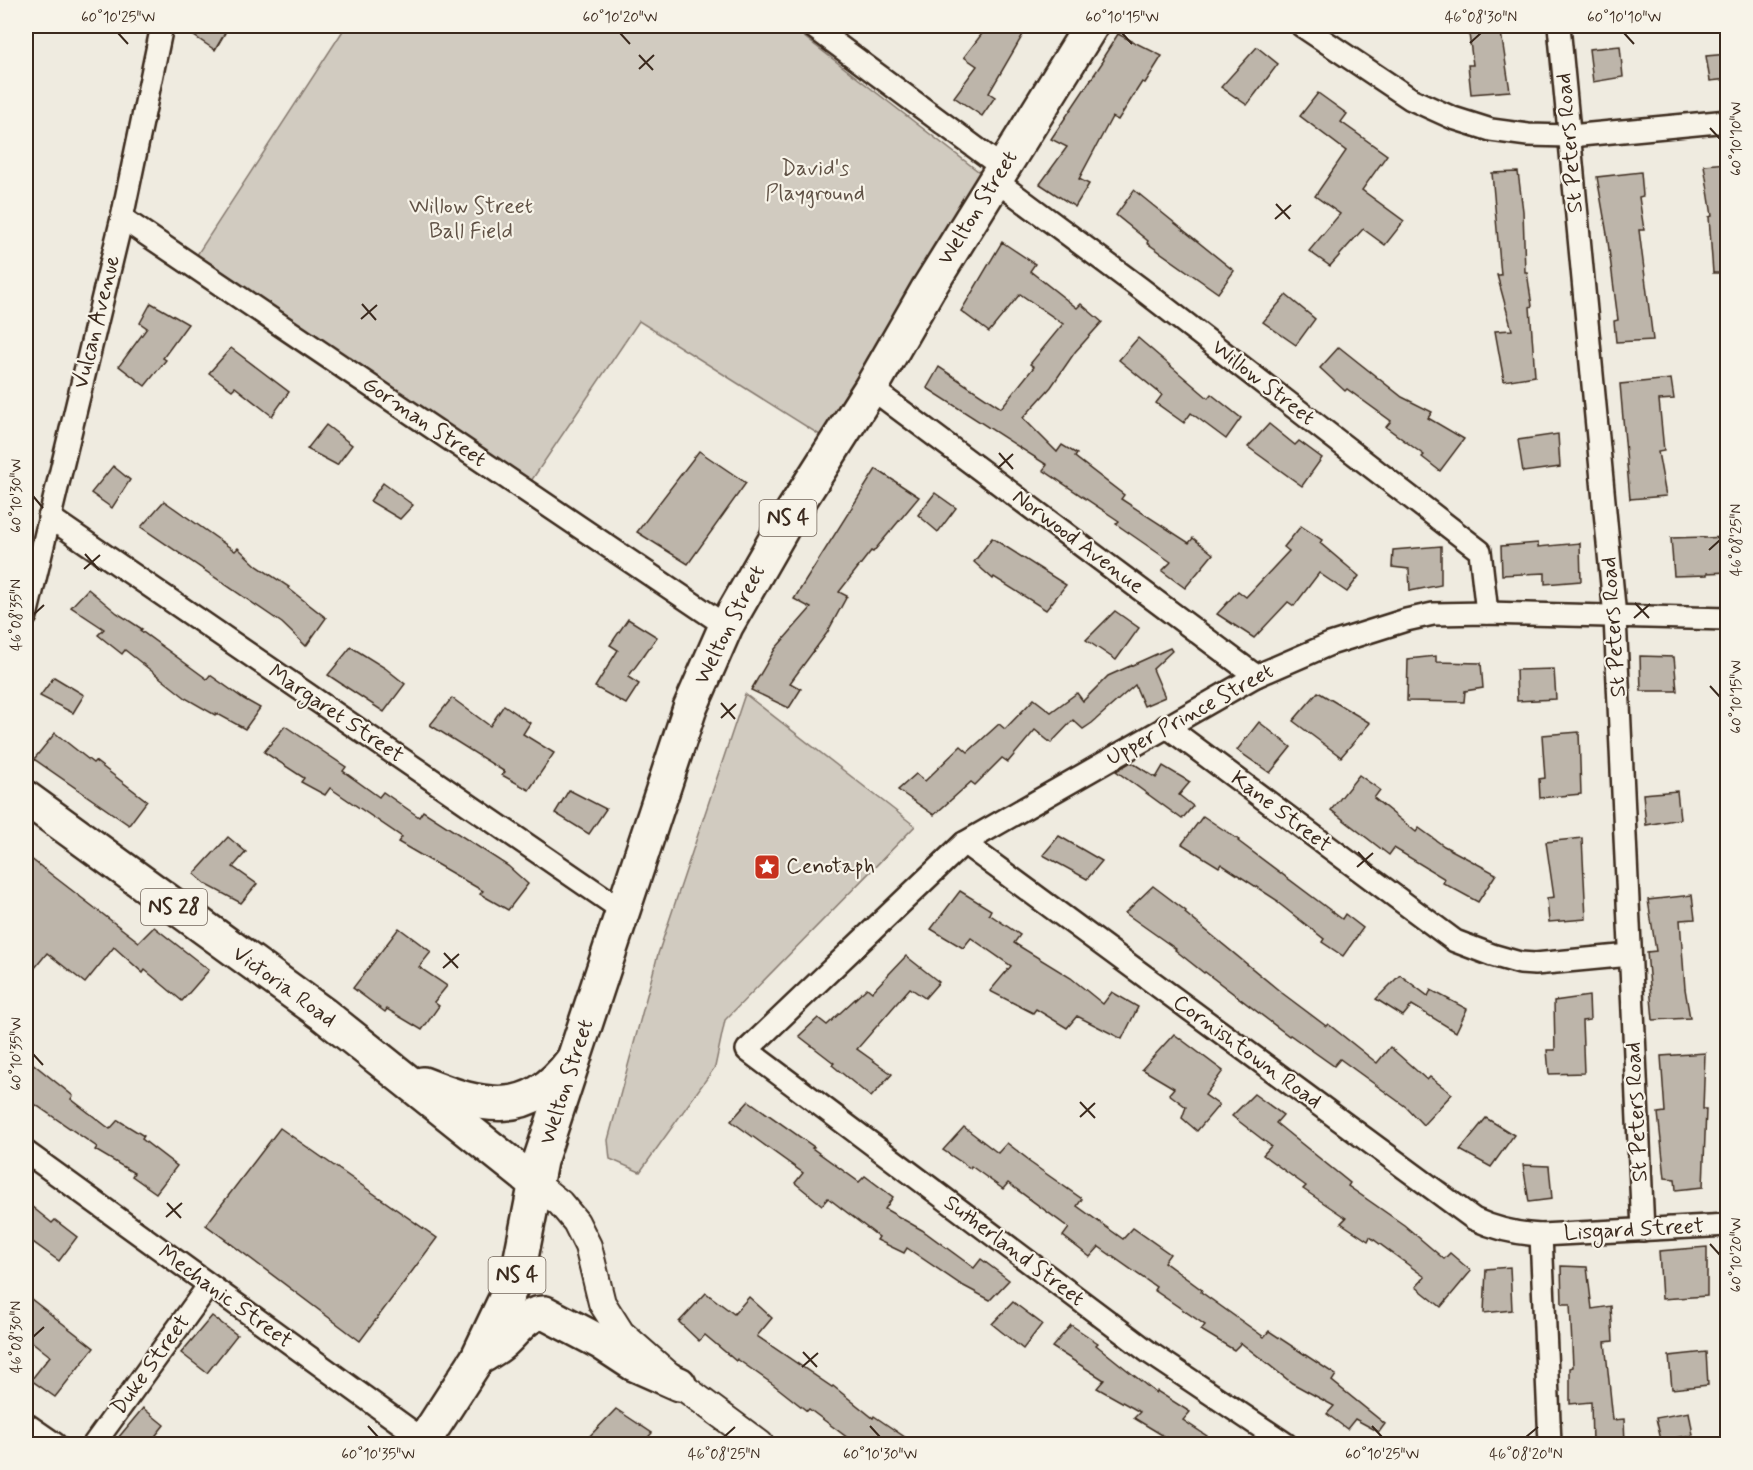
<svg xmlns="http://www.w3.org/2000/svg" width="1753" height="1470" viewBox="0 0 1753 1470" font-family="Mynerve,sans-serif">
<rect width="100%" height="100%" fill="#efebe0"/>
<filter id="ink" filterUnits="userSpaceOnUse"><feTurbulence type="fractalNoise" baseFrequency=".0167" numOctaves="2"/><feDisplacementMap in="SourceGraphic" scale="12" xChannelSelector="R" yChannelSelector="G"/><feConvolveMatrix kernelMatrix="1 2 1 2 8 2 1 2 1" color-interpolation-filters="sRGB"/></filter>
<g filter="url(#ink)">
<!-- park -->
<g fill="#d1cbc0" stroke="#867a6f" stroke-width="1.5">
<polygon points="346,26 790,26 996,185 834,444 639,321 525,490 191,264"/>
<polygon points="745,694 915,826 725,1020 715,1067 640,1172 610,1159 608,1140 658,954"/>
</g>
<!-- building -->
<g fill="#bdb5aa" stroke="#3b2a1e" stroke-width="1.5">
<polygon points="179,26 215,26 225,33 215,50"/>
<polygon points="988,26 1028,26 989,93 995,97 982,116 954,97 977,66 964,57"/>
<polygon points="1468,26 1500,26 1510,91 1471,94 1468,65 1473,65"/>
<polygon points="1118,34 1162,56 1145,83 1142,82 1118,120 1112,117 1079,179 1089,184 1075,207 1040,184 1067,147 1051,139 1104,60 1102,59"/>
<polygon points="1620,46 1623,77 1593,82 1589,49"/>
<polygon points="1257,47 1278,64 1247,105 1221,87"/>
<polygon points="1728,54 1728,79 1710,81 1706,56"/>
<polygon points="1318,93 1347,114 1341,122 1387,155 1362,190 1404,221 1385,245 1363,229 1330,266 1309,251 1340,214 1315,196 1346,151 1300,116"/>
<polygon points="1728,163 1728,273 1713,273 1709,217 1712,216 1704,165"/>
<polygon points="1518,172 1523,211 1525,272 1527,272 1532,306 1530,307 1535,376 1504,381 1495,331 1512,330 1497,275 1501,275 1492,173"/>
<polygon points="1641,172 1643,196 1639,197 1644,230 1639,230 1653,340 1616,342 1614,321 1618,320 1607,234 1597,177"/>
<polygon points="1134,190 1234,271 1218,293 1147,243 1148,241 1116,215"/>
<polygon points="1002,242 1035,264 1030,271 1077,308 1081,304 1102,322 1075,352 1051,387 1023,418 1057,452 1062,445 1077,454 1075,457 1124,495 1121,499 1189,543 1193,538 1213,554 1185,588 1162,571 1171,562 1116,524 1119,521 1043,470 1047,465 927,388 939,367 1001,408 1034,367 1030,364 1063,324 1020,294 989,332 961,311"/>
<polygon points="1286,295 1315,319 1296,345 1263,322"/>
<polygon points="151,303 188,324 163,358 166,360 145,386 119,366 147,328 140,323"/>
<polygon points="1138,338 1208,398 1211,394 1241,418 1226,439 1191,413 1184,423 1156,403 1162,395 1119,360"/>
<polygon points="1339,347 1402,397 1432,412 1428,418 1464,439 1440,471 1422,457 1424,455 1386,427 1391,421 1347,389 1345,391 1320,368"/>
<polygon points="231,348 289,392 272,416 235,387 232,390 209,373"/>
<polygon points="1671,379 1674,399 1659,400 1664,451 1658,452 1666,496 1630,499 1620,384"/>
<polygon points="1269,424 1295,445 1299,441 1322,458 1302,486 1248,447"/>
<polygon points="326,425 352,445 337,465 307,449"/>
<polygon points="1558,434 1560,467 1523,472 1518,440"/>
<polygon points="699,451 746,483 688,564 637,532"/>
<polygon points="113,466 130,480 112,508 91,493"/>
<polygon points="876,469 919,497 873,552 871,551 839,592 847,596 827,633 790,683 801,689 789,708 751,690 775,649 811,608 794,599"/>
<polygon points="383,483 413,505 400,519 370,501"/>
<polygon points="935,493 956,508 938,532 918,515"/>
<polygon points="164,501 235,551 238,548 257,566 289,587 288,588 326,618 306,646 282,623 141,527"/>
<polygon points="1301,526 1322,540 1320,543 1359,576 1347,592 1319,573 1294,606 1288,602 1254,638 1217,614 1238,591 1246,597 1289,551 1284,547"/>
<polygon points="1704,537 1704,538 1728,537 1728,572 1707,573 1707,575 1674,576 1671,538"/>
<polygon points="992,538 1066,585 1046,610 994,577 993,579 974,562"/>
<polygon points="1538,543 1538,547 1580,543 1581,581 1545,584 1545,573 1502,575 1501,546"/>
<polygon points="1441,546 1441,585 1410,591 1409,569 1392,567 1393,550"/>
<polygon points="88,589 117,613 142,629 140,630 207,679 210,675 244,699 260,708 245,729 216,713 215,715 187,699 125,650 122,654 98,635 104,629 71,607"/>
<polygon points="1115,611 1139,628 1116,660 1086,640"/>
<polygon points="628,619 657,637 628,677 639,684 626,704 595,687 618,650 610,645"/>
<polygon points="351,647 385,668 405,684 384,712 328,675"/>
<polygon points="1170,648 1172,651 1153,669 1165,697 1144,706 1135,685 1092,723 1083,729 1073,720 1051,743 1035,730 1008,762 1002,758 975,785 971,782 934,815 898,790 916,774 925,781 961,746 968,752 999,724 1005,729 1034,699 1051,712 1077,693 1083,701 1108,676"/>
<polygon points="1436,656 1436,662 1481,663 1483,688 1465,691 1464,702 1407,701 1408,659"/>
<polygon points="1640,656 1674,657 1677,691 1641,691"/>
<polygon points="1554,669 1556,699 1517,701 1516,670"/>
<polygon points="54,677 84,695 73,713 40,696"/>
<polygon points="1318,692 1370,723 1341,757 1293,721"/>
<polygon points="452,698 490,726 504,705 530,723 523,734 554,753 529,790 502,775 505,772 430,725"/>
<polygon points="1259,722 1291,747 1270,773 1237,750"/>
<polygon points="285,726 346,767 343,771 379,797 383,792 419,817 423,811 508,866 528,884 508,910 480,894 483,891 398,842 402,837 330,788 325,795 301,782 304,778 264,752"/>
<polygon points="1579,732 1581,794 1540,798 1539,779 1545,778 1542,735"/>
<polygon points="55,733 93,763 95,761 147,801 129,825 34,759"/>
<polygon points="1131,762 1156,778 1163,766 1190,782 1179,795 1193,806 1182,819 1116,771"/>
<polygon points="1359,775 1380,790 1374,798 1416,832 1419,828 1444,846 1496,874 1478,902 1443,883 1445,879 1394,848 1389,855 1331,810"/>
<polygon points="569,790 606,809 589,834 555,813"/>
<polygon points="1677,791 1680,819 1646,825 1643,794"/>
<polygon points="1203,816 1239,840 1238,841 1342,919 1345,914 1363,928 1343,956 1322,942 1324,939 1277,902 1278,901 1221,864 1219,867 1182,844"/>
<polygon points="1059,836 1102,861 1087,879 1043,855"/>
<polygon points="228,837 246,852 233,867 257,884 241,903 207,885 194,874"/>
<polygon points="1582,838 1586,919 1549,922 1547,898 1554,897 1546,842"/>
<polygon points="26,855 139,942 154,927 209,970 182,1001 145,970 143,973 114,947 85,983 47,953 26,979"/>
<polygon points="1153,886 1186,911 1185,913 1282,993 1326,1026 1328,1024 1377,1063 1390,1047 1427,1080 1430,1077 1452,1094 1423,1125 1406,1107 1340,1059 1334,1066 1290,1035 1289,1036 1205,972 1204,973 1175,950 1176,949 1125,913"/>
<polygon points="960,891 991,910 989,914 1020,935 1014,943 1071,978 1103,1004 1112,992 1138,1007 1122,1039 1077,1016 1067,1028 1036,1009 1033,1013 990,991 1011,966 971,938 963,948 931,929"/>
<polygon points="1692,895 1695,919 1680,920 1685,989 1690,1018 1653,1020 1647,952 1656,951 1648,900"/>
<polygon points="399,928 431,952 419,967 447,986 434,1002 439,1006 422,1030 387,1009 385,1012 353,988"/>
<polygon points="906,956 939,982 925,998 910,988 857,1049 892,1074 871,1097 832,1065 834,1063 799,1036 818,1018 827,1025 867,988 872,992"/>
<polygon points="1400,975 1428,996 1431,990 1467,1009 1456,1032 1412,1005 1403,1016 1376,999"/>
<polygon points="1589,996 1590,1020 1582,1021 1584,1073 1549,1074 1547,1050 1555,1050 1554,1001"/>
<polygon points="1174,1034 1223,1071 1205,1095 1219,1105 1197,1131 1182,1118 1186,1107 1169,1094 1174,1088 1142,1069"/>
<polygon points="1705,1053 1703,1109 1706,1109 1703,1187 1676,1190 1675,1179 1665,1178 1658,1113 1665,1112 1661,1056"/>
<polygon points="26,1058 73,1096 71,1099 110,1129 118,1120 144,1136 142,1139 177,1166 156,1193 132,1176 134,1173 95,1150 97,1147 26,1098"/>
<polygon points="1254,1094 1283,1115 1276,1123 1350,1183 1348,1186 1404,1225 1444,1259 1450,1253 1471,1271 1441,1307 1416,1287 1425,1277 1370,1237 1368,1241 1341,1223 1346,1218 1303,1189 1306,1186 1263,1155 1271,1146 1232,1116"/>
<polygon points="749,1101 814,1147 812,1148 859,1182 865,1176 893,1197 885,1209 922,1230 974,1268 981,1259 1009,1280 990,1300 960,1284 907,1248 904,1253 877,1240 879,1237 828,1198 822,1205 795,1183 803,1173 731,1121"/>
<polygon points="1486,1118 1514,1135 1491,1167 1460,1150"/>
<polygon points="964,1127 998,1153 1007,1143 1029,1160 1028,1161 1082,1199 1077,1206 1123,1239 1133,1228 1170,1254 1164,1262 1202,1290 1201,1292 1264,1337 1269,1331 1336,1375 1332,1381 1385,1424 1379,1432 1355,1419 1347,1429 1327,1414 1334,1406 1292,1383 1241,1343 1234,1350 1201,1330 1205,1325 1154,1290 1156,1287 1099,1247 1090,1257 1063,1236 1069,1228 1008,1183 1003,1189 971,1166 970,1168 943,1150"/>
<polygon points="280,1128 437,1238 360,1341 206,1225"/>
<polygon points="1523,1165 1549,1166 1552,1199 1529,1202"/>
<polygon points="26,1202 52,1223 55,1220 77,1237 59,1261 26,1237"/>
<polygon points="1707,1247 1707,1296 1662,1299 1659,1251"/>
<polygon points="1561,1266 1587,1267 1592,1309 1611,1306 1613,1341 1605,1342 1613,1420 1624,1419 1625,1444 1592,1444 1591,1402 1570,1404 1570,1368 1573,1367 1570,1304 1562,1304"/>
<polygon points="1510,1267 1512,1310 1484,1313 1486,1269"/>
<polygon points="706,1293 734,1314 749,1297 772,1318 757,1336 832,1387 833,1386 873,1418 874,1416 915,1444 856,1444 809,1409 807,1411 774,1385 737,1359 736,1361 705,1335 699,1341 679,1322"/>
<polygon points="26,1295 94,1348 55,1397 31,1380 50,1356 26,1337"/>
<polygon points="1013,1302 1042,1324 1023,1349 992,1324"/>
<polygon points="212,1316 237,1335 207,1373 181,1353"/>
<polygon points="1071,1325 1098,1343 1096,1345 1156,1393 1157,1391 1190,1412 1183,1420 1219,1444 1177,1444 1134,1418 1140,1412 1097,1388 1104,1380 1052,1347"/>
<polygon points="1706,1352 1708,1385 1672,1389 1669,1356"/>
<polygon points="143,1408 164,1425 149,1444 113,1444"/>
<polygon points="616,1409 652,1433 642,1444 582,1444"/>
<polygon points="1689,1412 1693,1435 1661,1440 1656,1418"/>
</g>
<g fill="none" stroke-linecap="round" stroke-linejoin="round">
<defs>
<g id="minor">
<polyline points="812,26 1003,168"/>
<polyline points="1302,26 1411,99 1453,118 1491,130 1528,135 1570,136 1728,121"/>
<polyline points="1559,26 1615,617 1643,1230"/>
<polyline points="995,180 1140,288 1480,551 1487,613"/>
<polyline points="122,218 726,626"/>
<polyline points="871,388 1256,676"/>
<polyline points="49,517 622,910"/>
<polyline points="26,616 122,218 162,26"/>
<polyline points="1166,726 1455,941 1492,955 1520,963 1535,964 1630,955"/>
<path d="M964,843L1474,1219C1496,1229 1517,1234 1541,1235L1728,1225"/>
<polyline points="26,1152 425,1441"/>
<polyline points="1541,1235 1550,1444"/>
<polyline points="26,1424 55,1444"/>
<polyline points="94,1444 209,1285"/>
<polyline points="1286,1444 1150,1353 747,1050 964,843 1256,676 1330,644 1406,620 1433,614 1487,613 1728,619"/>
</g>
<polyline id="tertiary" points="536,1184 560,1203 576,1222 588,1246 602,1303 621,1333 679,1384 760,1444"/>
<g id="primary">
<polyline points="26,798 323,1014 536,1184"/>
<path d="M423,1084C483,1108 529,1119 572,1061"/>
<path d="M484,1355C490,1351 498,1347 504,1341C516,1330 527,1312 545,1313L602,1343L634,1364L679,1384"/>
<polyline points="422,1444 477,1359 518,1273 540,1161 690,708 726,626 784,525 871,388 928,289 1091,26"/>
</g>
</defs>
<!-- minor casing -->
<use href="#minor" stroke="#3b2a1e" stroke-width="26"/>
<!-- tertiary casing -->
<use href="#tertiary" stroke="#3b2a1e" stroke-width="30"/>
<!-- primary casing -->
<use href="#primary" stroke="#3b2a1e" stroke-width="38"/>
<!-- minor -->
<use href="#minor" stroke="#f7f3e8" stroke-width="21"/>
<!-- tertiary -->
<use href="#tertiary" stroke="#f7f3e8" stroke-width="26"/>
<!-- primary -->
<use href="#primary" stroke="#f7f3e8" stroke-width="33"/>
</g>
</g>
<!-- ticks -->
<path fill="none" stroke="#3b2a1e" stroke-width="2" d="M118,33L128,44M620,33L630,44M1122,33L1132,44M1624,33L1634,44M1470,43L1481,33M639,55L653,70M639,69L654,55M1710,128L1720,139M1276,204L1290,219M1275,219L1291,205M362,304L376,320M361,319L377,305M999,453L1013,469M998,468L1013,454M33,496L43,508M1709,550L1720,540M85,554L99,570M84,569L100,555M1635,603L1649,618M33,615L44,605M1634,618L1650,604M1710,686L1720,697M721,703L735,719M721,718L736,704M1358,852L1372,868M1357,867L1373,853M444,953L458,968M443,968L459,954M33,1054L43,1065M1080,1102L1095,1118M1080,1117L1095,1103M167,1203L181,1218M166,1217L182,1203M1710,1244L1720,1255M33,1337L44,1327M803,1352L817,1367M802,1367L818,1353M368,1426L378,1437M870,1426L880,1437M1372,1426L1382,1437M724,1437L735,1427M1526,1437L1538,1427"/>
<!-- icons -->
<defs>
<symbol id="sight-square" viewBox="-11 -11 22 22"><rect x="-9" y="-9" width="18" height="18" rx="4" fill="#c8321e" stroke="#f7f3e8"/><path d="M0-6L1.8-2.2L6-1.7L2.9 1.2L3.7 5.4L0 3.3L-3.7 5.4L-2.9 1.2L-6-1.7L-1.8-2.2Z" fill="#fff"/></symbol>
</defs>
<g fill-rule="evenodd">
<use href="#sight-square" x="752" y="852" width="30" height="30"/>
</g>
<g text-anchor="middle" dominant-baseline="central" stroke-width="4.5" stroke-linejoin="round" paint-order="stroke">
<!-- shield labels -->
<g fill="#f7f3e8" stroke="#73665b" stroke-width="1.5">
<rect x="759.5" y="500" width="57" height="36" rx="4.5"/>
<rect x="141" y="889" width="66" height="36" rx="4.5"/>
<rect x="488.5" y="1257" width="57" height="36" rx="4.5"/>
</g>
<g font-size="21" font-weight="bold" fill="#3b2a1e">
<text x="788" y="518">NS 4</text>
<text x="174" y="907">NS 28</text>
<text x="517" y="1275">NS 4</text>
</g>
<!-- street labels -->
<g font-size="22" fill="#3b2a1e" stroke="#f7f3e8">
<text transform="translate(1570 143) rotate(-95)">St Peters Road</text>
<text transform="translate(978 208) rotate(-58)">Welton Street</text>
<text transform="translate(97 322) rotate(-76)">Vulcan Avenue</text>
<text transform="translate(1263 383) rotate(38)">Willow Street</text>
<text transform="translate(424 422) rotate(34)">Gorman Street</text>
<text transform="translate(1078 542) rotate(37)">Norwood Avenue</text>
<text transform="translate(730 625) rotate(-63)">Welton Street</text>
<text transform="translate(1614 627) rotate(-94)">St Peters Road</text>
<text transform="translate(336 714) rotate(34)">Margaret Street</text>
<text transform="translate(1190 715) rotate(-29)">Upper Prince Street</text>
<text transform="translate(1281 812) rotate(37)">Kane Street</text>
<text transform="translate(284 987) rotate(36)">Victoria Road</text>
<text transform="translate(1247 1052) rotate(36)">Cornishtown Road</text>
<text transform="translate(567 1082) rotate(-72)">Welton Street</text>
<text transform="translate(1637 1112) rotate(-93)">St Peters Road</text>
<text transform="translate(1634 1230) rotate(-3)">Lisgard Street</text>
<text transform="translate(1014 1251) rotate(37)">Sutherland Street</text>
<text transform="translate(225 1297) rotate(36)">Mechanic Street</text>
<text transform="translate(151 1365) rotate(-54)">Duke Street</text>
</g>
<!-- park labels -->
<g font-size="22" fill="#605246" stroke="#f7f3e8">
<text x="815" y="169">David's<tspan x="815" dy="25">Playground</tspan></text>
<text x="471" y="207">Willow Street<tspan x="471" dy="25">Ball Field</tspan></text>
</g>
<!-- poi labels -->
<g font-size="22" fill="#3b2a1e" stroke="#f7f3e8" text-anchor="start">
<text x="786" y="867">Cenotaph</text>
</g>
</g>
<!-- margin -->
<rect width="1753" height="1470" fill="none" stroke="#f7f3e8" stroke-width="66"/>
<rect x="33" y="33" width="1687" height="1404" fill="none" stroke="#3b2a1e" stroke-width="2"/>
<g font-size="15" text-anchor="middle" fill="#3b2a1e">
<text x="118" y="22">60°10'25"W</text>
<text x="620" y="22">60°10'20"W</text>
<text x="1122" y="22">60°10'15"W</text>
<text x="1481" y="22">46°08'30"N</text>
<text x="1624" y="22">60°10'10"W</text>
<text transform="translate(1736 139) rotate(-90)" y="5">60°10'10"W</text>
<text transform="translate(16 496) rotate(-90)" y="5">60°10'30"W</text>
<text transform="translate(1736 540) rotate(-90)" y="5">46°08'25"N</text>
<text transform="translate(16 615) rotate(-90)" y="5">46°08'35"N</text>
<text transform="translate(1736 697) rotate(-90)" y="5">60°10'15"W</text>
<text transform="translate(16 1054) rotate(-90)" y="5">60°10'35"W</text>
<text transform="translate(1736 1255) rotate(-90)" y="5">60°10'20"W</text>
<text transform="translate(16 1337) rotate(-90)" y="5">46°08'30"N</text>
<text x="378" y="1459">60°10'35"W</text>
<text x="724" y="1459">46°08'25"N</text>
<text x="880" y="1459">60°10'30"W</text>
<text x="1382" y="1459">60°10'25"W</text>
<text x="1526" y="1459">46°08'20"N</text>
</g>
</svg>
